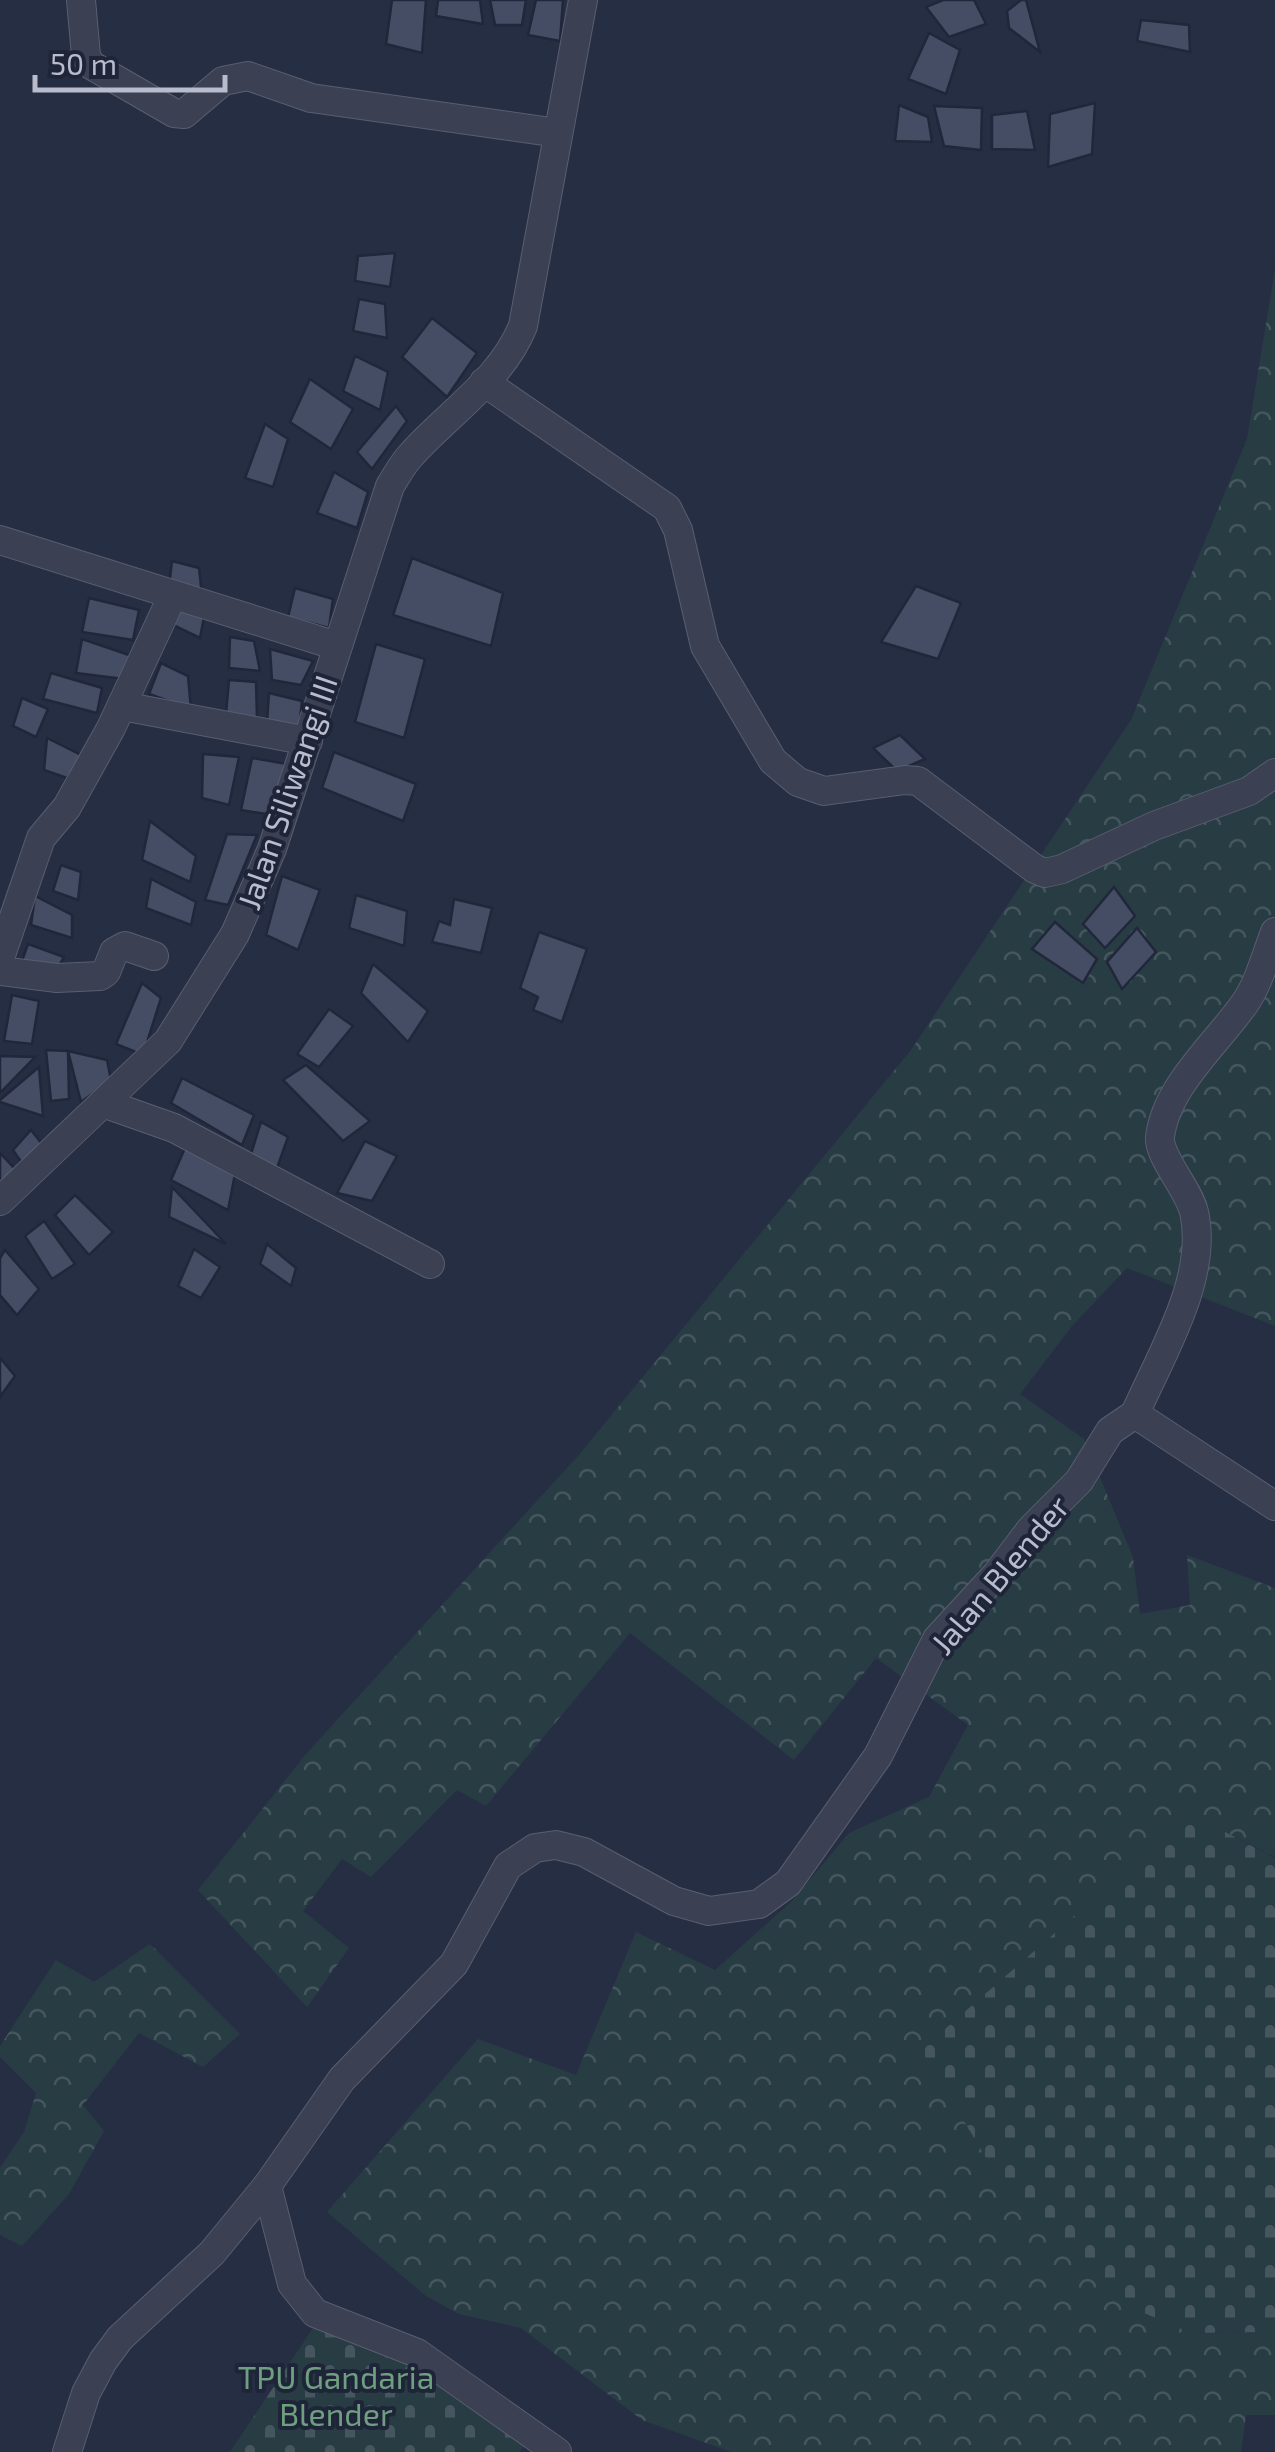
<svg xmlns="http://www.w3.org/2000/svg" width="1275" height="2452" viewBox="0 0 1275 2452" font-family="'Exo 2',sans-serif">
<defs>
<pattern id="forest-crowns" width="20" height="18" patternUnits="userSpaceOnUse" patternTransform="scale(2.5)"><rect width="20" height="18" fill="#283c44"/><path d="M2 6a3 3 0 1 1 6 0M12 15a3 3 0 1 1 6 0" fill="none" stroke="#45565e"/></pattern>
<pattern id="cemetery-stones" width="16" height="16" patternUnits="userSpaceOnUse" patternTransform="scale(2.5)"><rect width="16" height="16" fill="#283c44"/><path d="M2 7V4a2 2 0 0 1 4 0v3zM10 15v-3a2 2 0 0 1 4 0v3z" fill="#45565e"/></pattern>
</defs>
<rect width="100%" height="100%" fill="#262e43"/>
<!-- forest -->
<g fill="url(#forest-crowns)">
<polygon points="1275,269 1275,1326 1127,1268 1072,1326 1020,1394 1084,1439 1133,1557 1140,1614 1190,1605 1187,1555 1275,1588 1275,1857 1190,1814 1191,2333 1275,2332 1275,2415 1246,2415 1241,2452 731,2452 642,2420 521,2328 459,2314 426,2296 327,2212 478,2039 576,2075 636,1932 715,1970 792,1901 849,1833 929,1797 968,1725 876,1658 794,1760 630,1633 486,1806 457,1790 371,1877 342,1859 303,1911 349,1948 307,2007 198,1890 306,1754 578,1456 911,1050 1131,720 1247,439"/>
<polygon points="150,1944 240,2034 203,2067 139,2033 83,2105 104,2131 69,2194 22,2246 0,2235 0,2168 24,2132 36,2093 0,2057 0,2046 56,1960 94,1982"/>
</g>
<!-- cemetery -->
<g fill="url(#cemetery-stones)">
<polygon points="1191,1814 1275,1858 1275,2332 1191,2333 1116,2301 1002,2184 921,2050"/>
<polygon points="313,2328 414,2364 524,2444 520,2452 230,2452"/>
</g>
<!-- building -->
<g fill="#454d65" stroke="#21273a" stroke-width="2.5">
<polygon points="392,0 426,0 422,53 386,44"/>
<polygon points="438,0 480,0 483,24 436,16"/>
<polygon points="490,0 526,0 522,25 495,25"/>
<polygon points="536,0 563,0 560,41 528,35"/>
<polygon points="943,0 974,0 986,24 949,37 926,7"/>
<polygon points="1021,0 1026,0 1040,52 1009,28 1007,11"/>
<polygon points="1141,20 1189,25 1190,52 1137,41"/>
<polygon points="929,33 960,50 946,94 908,79"/>
<polygon points="1095,103 1092,154 1048,167 1050,114"/>
<polygon points="899,105 928,117 932,142 895,141"/>
<polygon points="934,106 982,108 981,150 944,146"/>
<polygon points="1027,111 1035,150 992,149 992,115"/>
<polygon points="395,253 390,287 355,281 358,256"/>
<polygon points="359,299 385,304 387,338 353,331"/>
<polygon points="432,318 477,353 447,397 402,357"/>
<polygon points="355,356 388,372 380,410 343,391"/>
<polygon points="310,379 353,409 331,449 290,422"/>
<polygon points="396,406 407,421 372,469 357,452"/>
<polygon points="265,424 288,439 273,487 245,478"/>
<polygon points="334,472 368,492 357,528 317,513"/>
<polygon points="412,558 503,593 491,646 393,615"/>
<polygon points="172,561 199,568 202,595 169,586"/>
<polygon points="916,586 961,603 938,659 881,642"/>
<polygon points="295,588 333,599 329,628 288,617"/>
<polygon points="89,598 139,610 133,640 82,632"/>
<polygon points="177,608 205,612 200,638 171,624"/>
<polygon points="230,637 254,641 260,671 229,668"/>
<polygon points="82,639 132,656 124,679 76,673"/>
<polygon points="376,644 425,659 404,738 355,722"/>
<polygon points="270,649 313,661 301,685 272,680"/>
<polygon points="161,663 188,676 191,709 149,694"/>
<polygon points="51,673 102,688 97,713 43,699"/>
<polygon points="229,680 256,682 257,719 226,714"/>
<polygon points="269,693 302,701 299,729 267,722"/>
<polygon points="22,698 48,709 36,737 13,726"/>
<polygon points="900,735 925,759 897,771 873,748"/>
<polygon points="47,738 83,756 67,778 44,770"/>
<polygon points="334,752 416,784 403,821 322,788"/>
<polygon points="203,754 239,757 229,805 202,798"/>
<polygon points="252,758 287,764 272,815 241,810"/>
<polygon points="150,821 196,856 190,882 142,860"/>
<polygon points="227,834 257,835 228,905 205,900"/>
<polygon points="61,865 81,872 78,900 53,891"/>
<polygon points="282,876 320,890 298,950 266,935"/>
<polygon points="151,879 196,902 191,925 146,908"/>
<polygon points="1114,887 1135,916 1105,948 1083,924"/>
<polygon points="356,895 407,911 404,946 349,928"/>
<polygon points="35,896 72,915 72,938 31,925"/>
<polygon points="454,899 492,908 481,953 432,942 439,921 450,925"/>
<polygon points="1055,922 1097,959 1083,983 1032,949"/>
<polygon points="1137,928 1156,952 1122,989 1107,962"/>
<polygon points="539,932 587,949 562,1022 533,1010 538,997 520,988"/>
<polygon points="28,944 64,957 56,971 20,966"/>
<polygon points="373,964 428,1011 408,1042 361,993"/>
<polygon points="142,983 161,998 143,1055 116,1044"/>
<polygon points="12,995 39,1001 32,1044 4,1041"/>
<polygon points="329,1009 353,1026 319,1067 297,1054"/>
<polygon points="46,1050 68,1051 69,1099 51,1101"/>
<polygon points="68,1051 107,1060 111,1080 81,1102"/>
<polygon points="0,1056 35,1057 0,1093"/>
<polygon points="306,1065 370,1121 343,1141 283,1080"/>
<polygon points="39,1067 43,1116 0,1102 0,1100"/>
<polygon points="182,1078 254,1115 242,1145 171,1103"/>
<polygon points="261,1122 288,1137 277,1168 251,1154"/>
<polygon points="31,1130 46,1149 24,1166 13,1150"/>
<polygon points="365,1141 397,1156 372,1201 337,1193"/>
<polygon points="185,1148 235,1174 228,1210 171,1180"/>
<polygon points="0,1153 17,1171 0,1184"/>
<polygon points="172,1187 226,1244 169,1217"/>
<polygon points="75,1195 113,1232 89,1255 55,1215"/>
<polygon points="44,1221 75,1264 52,1279 25,1236"/>
<polygon points="267,1244 296,1268 291,1286 260,1264"/>
<polygon points="194,1249 220,1267 201,1298 178,1286"/>
<polygon points="5,1250 39,1289 17,1315 0,1295 0,1258"/>
<polygon points="1,1359 15,1376 0,1397 0,1360"/>
</g>
<g fill="none" stroke-linecap="round" stroke-linejoin="round">
<defs>
<g id="street">
<polyline points="81,0 86,56 91,65 174,113 184,114 223,81 248,76 311,98 558,133"/>
<polyline points="484,382 667,508 678,530 705,646 773,761 798,782 824,791 905,780 918,781 1035,869 1045,873 1062,869 1154,826 1249,791 1275,773"/>
<polyline points="0,540 337,646"/>
<polyline points="122,706 308,741"/>
<polyline points="0,958 41,838 67,807 111,728 173,595"/>
<polyline points="0,971 57,978 100,976 106,972 114,952 125,946 154,956"/>
<polyline points="103,1103 174,1128 430,1264"/>
<path d="M0,1201L168,1041L235,934L272,849L390,486C397,475 403,463 412,454C450,412 501,380 523,326L583,0"/>
<path d="M1135,1414C1161,1354 1209,1278 1194,1212C1189,1190 1158,1156 1160,1137C1166,1086 1218,1042 1245,1003C1259,983 1266,955 1275,932"/>
<polyline points="267,2186 292,2284 315,2313 417,2353 557,2452"/>
<polyline points="67,2452 86,2393 103,2361 120,2338 212,2253 267,2186 342,2079 454,1964 508,1866 535,1848 556,1845 584,1852 674,1901 709,1911 759,1904 788,1883 878,1756 937,1639 996,1575 1031,1529 1079,1481 1110,1431 1135,1414 1275,1506"/>
</g>
</defs>
<!-- street casing -->
<use href="#street" stroke="#595e70" stroke-width="30"/>
<!-- street -->
<use href="#street" stroke="#3b4153" stroke-width="28"/>
</g>
<g text-anchor="middle" dominant-baseline="central" stroke-width="8" stroke-linejoin="round" paint-order="stroke">
<!-- street labels -->
<g font-size="32" fill="#b8bccc" stroke="#1f2538">
<text transform="translate(286 792) rotate(-71)">Jalan Siliwangi III</text>
<text transform="translate(999 1574) rotate(-50)">Jalan Blender</text>
</g>
<!-- park labels -->
<g font-size="32" fill="#6f9e81" stroke="#1f2538">
<text x="336" y="2376">TPU Gandaria<tspan x="336" dy="37">Blender</tspan></text>
</g>
</g>
<!-- scale -->
<path d="M35 75v15h190v-15" fill="none" stroke="#b8bccc" stroke-width="5"/>
<text x="50" y="75" font-size="30" fill="#b8bccc" stroke="#1f2538" stroke-width="8" paint-order="stroke">50 m</text>
</svg>
